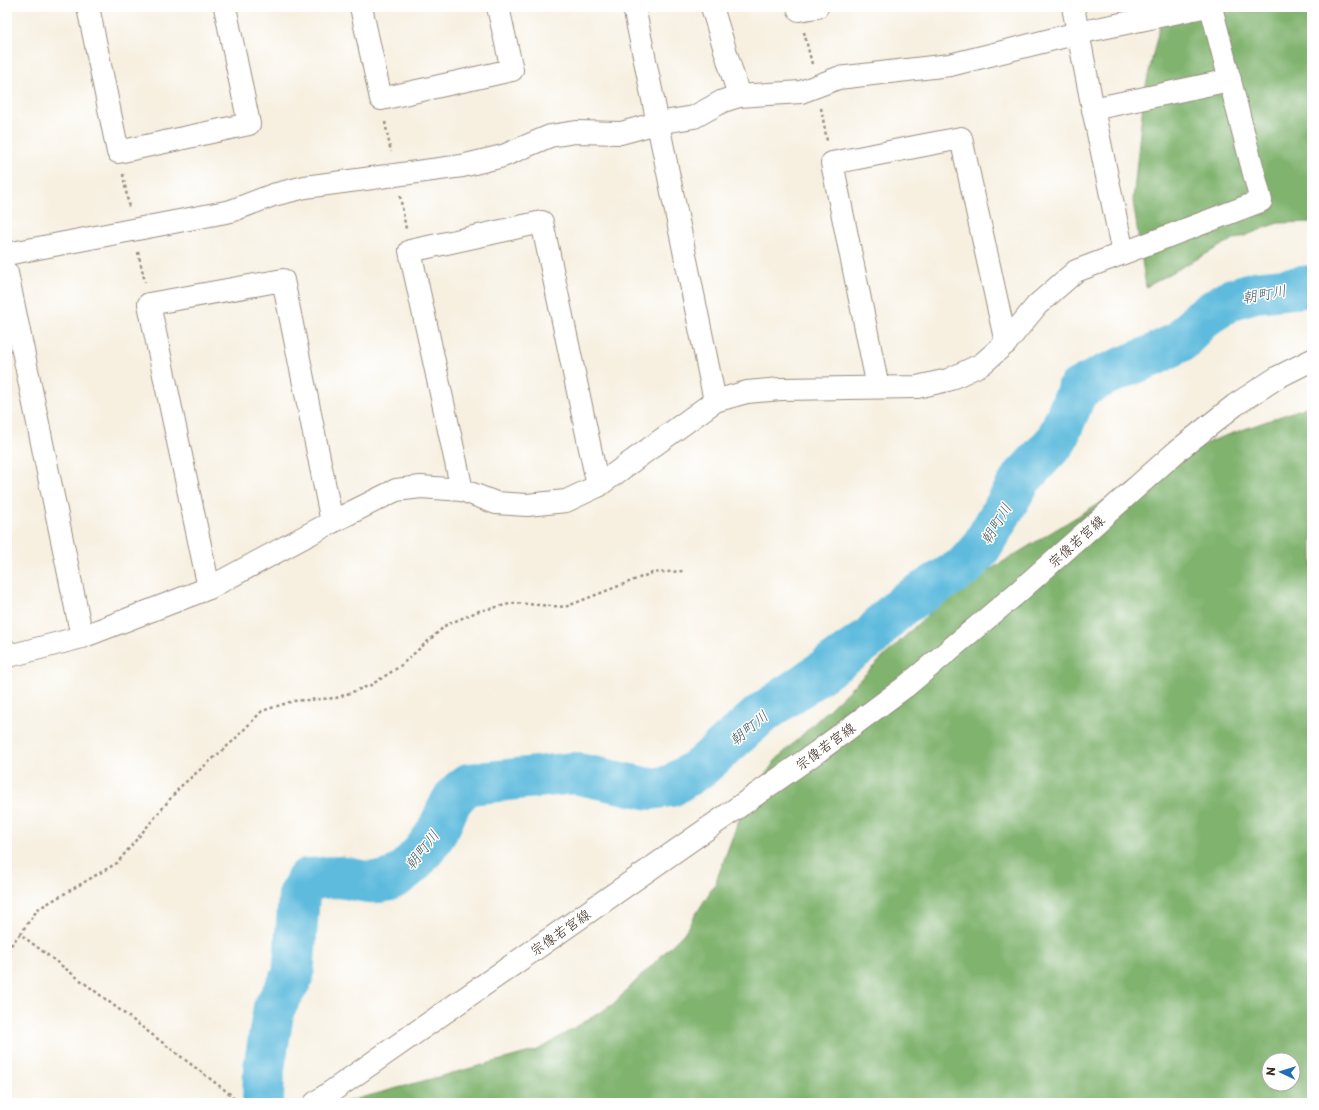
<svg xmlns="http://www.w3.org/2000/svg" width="1319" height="1110" viewBox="0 0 1319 1110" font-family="'Playpen Sans','Klee One',sans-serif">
<rect width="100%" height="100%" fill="#fff"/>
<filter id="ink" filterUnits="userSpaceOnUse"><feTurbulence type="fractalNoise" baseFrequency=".025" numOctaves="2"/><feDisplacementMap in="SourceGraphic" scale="8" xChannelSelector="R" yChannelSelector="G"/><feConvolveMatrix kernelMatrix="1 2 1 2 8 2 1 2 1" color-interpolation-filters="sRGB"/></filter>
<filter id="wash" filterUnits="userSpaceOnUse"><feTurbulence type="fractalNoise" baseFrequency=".012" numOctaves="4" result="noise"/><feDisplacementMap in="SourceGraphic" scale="16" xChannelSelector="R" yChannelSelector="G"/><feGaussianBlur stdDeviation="0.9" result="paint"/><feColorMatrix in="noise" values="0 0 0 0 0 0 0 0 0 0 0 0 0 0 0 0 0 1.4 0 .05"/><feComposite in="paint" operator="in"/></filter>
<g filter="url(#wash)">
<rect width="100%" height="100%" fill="#f7f0e1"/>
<!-- forest -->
<g fill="#80b36e" stroke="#5e6e46" fill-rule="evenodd">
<polygon points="1164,7 1312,7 1312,222 1278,223 1226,243 1146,287 1133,201 1144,94"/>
<path d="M1312,405V1103H342L538,1050L612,1005L684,933L715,884L744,806L775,761L947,596L1119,491L1211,441ZM1269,1060H1293V1084H1269Z"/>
</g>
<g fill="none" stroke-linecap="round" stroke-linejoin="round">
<!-- river -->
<path stroke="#5fbbdd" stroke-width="42" d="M263,1103L264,1068L274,1008L293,976L299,895L307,879C317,879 327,877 337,877C353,878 370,885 386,881C404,877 427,848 436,833C448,813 447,798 469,784L574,773L650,789L671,786L701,767L760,715L871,637L885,621L905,603L964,567L980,549L1021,479L1056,441L1078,389L1105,375L1152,356L1181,341L1201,319L1229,300L1255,292L1312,286"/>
</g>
</g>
<g filter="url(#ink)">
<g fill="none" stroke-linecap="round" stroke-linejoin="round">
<defs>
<g id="street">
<polyline points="88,7 118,152 249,124 225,7"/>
<polyline points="361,7 381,99 512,70 498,7"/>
<polyline points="634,7 715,401"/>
<polyline points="712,7 739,96"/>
<polyline points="798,7 799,10 817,7"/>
<polyline points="1073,7 1093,109"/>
<polyline points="1123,253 1093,109 1230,80"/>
<polyline points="7,254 231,211 273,195 305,187 462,166 503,156 550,136 576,132 621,133 657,123 694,117 723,101 739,96 801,92 838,78 950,65 1078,33 1203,7"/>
<polyline points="7,273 82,637"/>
<polyline points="878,387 832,163 961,138 1006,343"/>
<polyline points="462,490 410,251 542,222 598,486"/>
<polyline points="209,588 149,304 283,280 332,522"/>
<polyline points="7,651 13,655 82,637 209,588 332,522 396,490 421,487 462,490 496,503 527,505 566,501 598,486 715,401 747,392 781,389 917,387 948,380 982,364 1006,343 1037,305 1076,271 1261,201 1211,7"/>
</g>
<polyline id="secondary" points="315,1103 817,752 905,687 1016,594 1176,452 1235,405 1278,377 1312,360"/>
</defs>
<!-- street casing -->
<use href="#street" stroke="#998d80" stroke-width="24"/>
<!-- secondary casing -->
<use href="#secondary" stroke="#998d80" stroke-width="24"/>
<!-- path -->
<g stroke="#998d80" stroke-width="2.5" stroke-dasharray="3 3" stroke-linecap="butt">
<polyline points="804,32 812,64"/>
<polyline points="821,108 827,141"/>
<polyline points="385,122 391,152"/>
<polyline points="123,174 129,208"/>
<polyline points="400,196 406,229"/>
<polyline points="138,252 145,282"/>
<polyline points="20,934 38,909 117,863 180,787 232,742 262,711 293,701 336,698 371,685 399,667 446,625 479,611 514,603 565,607 652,573 684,571"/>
<polyline points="7,950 20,934 230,1094 237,1103"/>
</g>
<!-- street -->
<use href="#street" stroke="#fff" stroke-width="22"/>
<!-- secondary -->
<use href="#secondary" stroke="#fff" stroke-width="22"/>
</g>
</g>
<g text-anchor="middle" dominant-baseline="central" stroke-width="3" stroke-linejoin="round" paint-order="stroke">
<!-- street labels -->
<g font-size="14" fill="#3b2a1e" stroke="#fff">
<text transform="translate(1076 541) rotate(-42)">宗像若宮線</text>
<text transform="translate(825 746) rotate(-36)">宗像若宮線</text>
<text transform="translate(560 932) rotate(-35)">宗像若宮線</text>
</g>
<!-- water labels -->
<g font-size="15" font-style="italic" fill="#485d61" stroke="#fff">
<text transform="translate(1264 293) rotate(-10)">朝町川</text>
<text transform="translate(995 523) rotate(-59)">朝町川</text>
<text transform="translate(748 727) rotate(-40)">朝町川</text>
<text transform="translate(421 849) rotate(-52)">朝町川</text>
</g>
</g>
<!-- margin -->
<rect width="1319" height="1110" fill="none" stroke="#fff" stroke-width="24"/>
<!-- north arrow -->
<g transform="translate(1281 1072) rotate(274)"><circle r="19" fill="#ffffff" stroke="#b1aaa5"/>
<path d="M0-3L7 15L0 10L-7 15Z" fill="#1f6fb2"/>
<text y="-6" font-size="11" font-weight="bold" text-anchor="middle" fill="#3b2a1e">N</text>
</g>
</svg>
